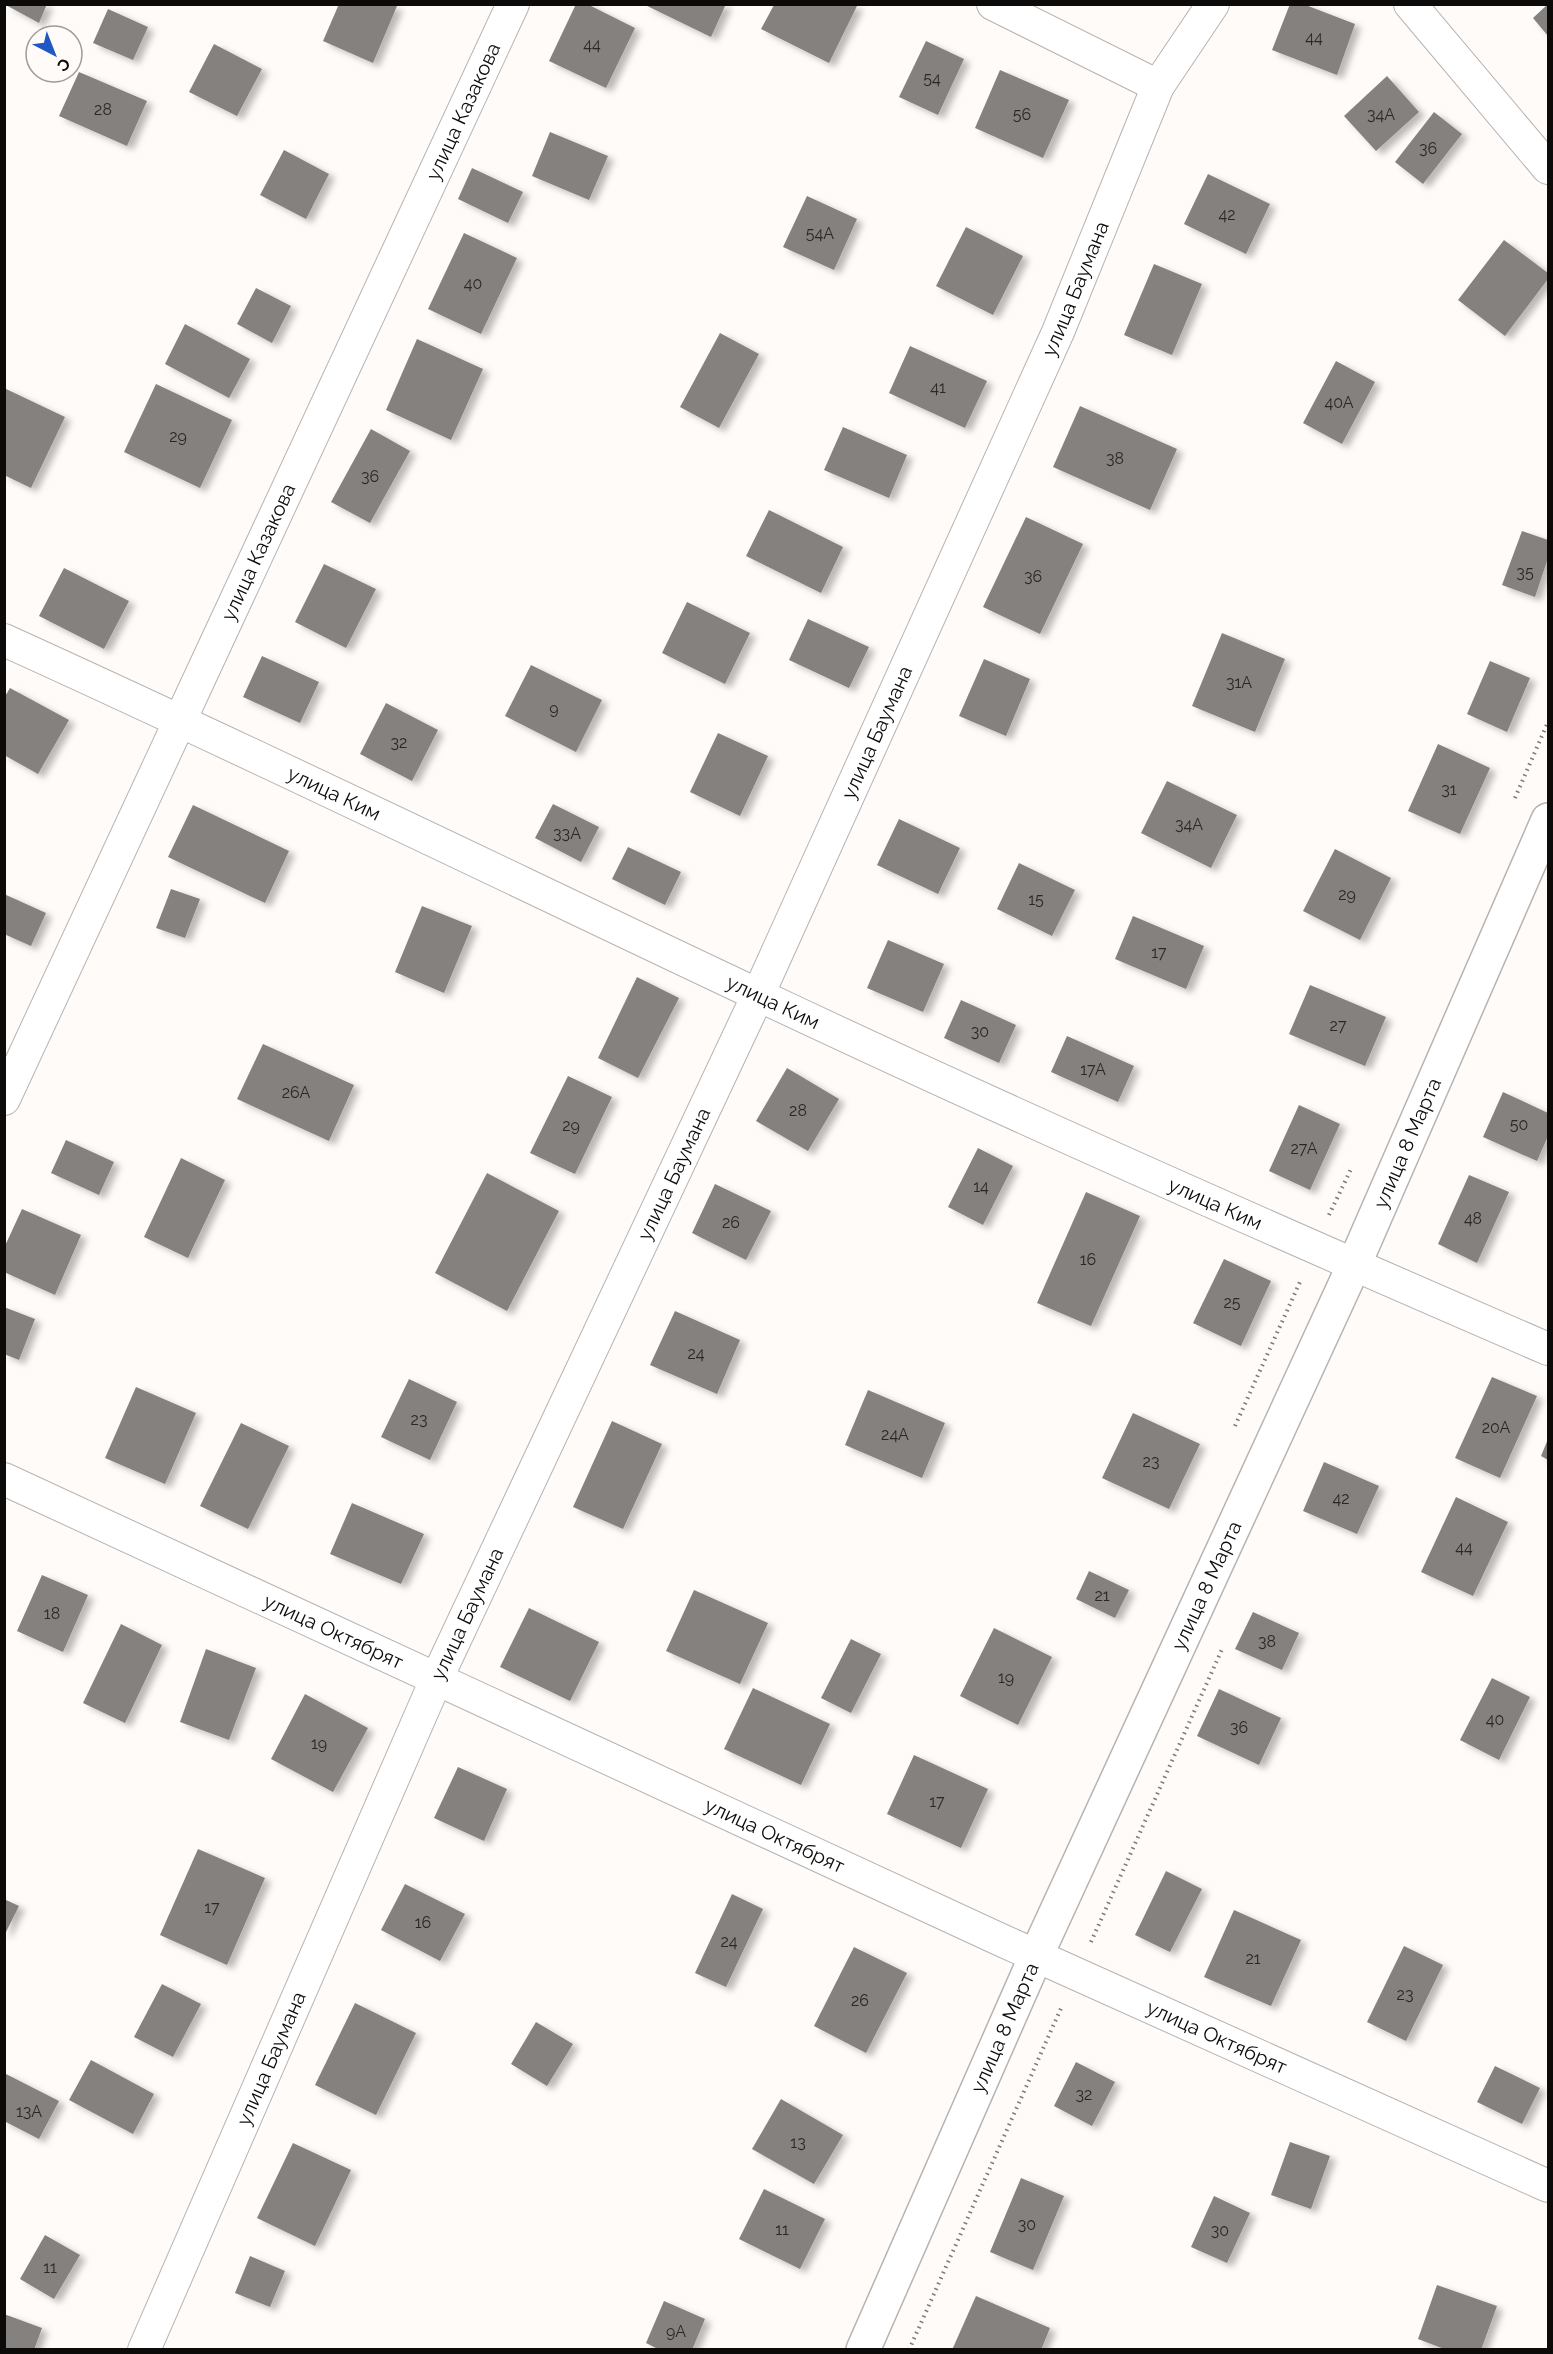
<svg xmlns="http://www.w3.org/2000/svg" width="1553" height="2354" viewBox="0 0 1553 2354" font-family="Raleway,sans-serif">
<defs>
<filter id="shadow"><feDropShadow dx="6" dy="4" stdDeviation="3" flood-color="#0004"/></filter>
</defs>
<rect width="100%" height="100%" fill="#fffbf9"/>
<!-- building -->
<g fill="#85817e" filter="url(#shadow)">
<polygon points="4,4 47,4 39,23"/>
<polygon points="339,4 397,6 373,63 323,41"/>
<polygon points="576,4 587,4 635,28 606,88 549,61"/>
<polygon points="643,4 726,4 711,37"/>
<polygon points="1290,4 1303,4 1355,24 1337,75 1272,50"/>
<polygon points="1548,4 1548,36 1533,18"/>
<polygon points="774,5 855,5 857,6 829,63 761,29"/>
<polygon points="108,9 148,27 133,60 93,43"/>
<polygon points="926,41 964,59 938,115 899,97"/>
<polygon points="214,44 262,69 237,116 189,92"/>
<polygon points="1000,70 1069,100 1043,158 975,128"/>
<polygon points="79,72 147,101 127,146 59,116"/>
<polygon points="1387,76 1419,112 1376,151 1344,116"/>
<polygon points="1434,112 1462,134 1423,184 1395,162"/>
<polygon points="550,132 608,156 589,200 532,176"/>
<polygon points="284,150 329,174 306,219 260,195"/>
<polygon points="472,168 523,192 508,223 458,199"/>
<polygon points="1208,174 1270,204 1246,254 1184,224"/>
<polygon points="807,196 857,219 834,270 783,247"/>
<polygon points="966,227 1023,256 993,315 936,286"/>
<polygon points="464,233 517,258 481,334 428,309"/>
<polygon points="1504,240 1548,273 1548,279 1505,336 1458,300"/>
<polygon points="1154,264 1202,284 1172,355 1124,335"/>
<polygon points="256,288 291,306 272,343 237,324"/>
<polygon points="185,324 250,359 229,398 165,364"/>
<polygon points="720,333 759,354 719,428 680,407"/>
<polygon points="417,339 483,369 451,440 386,410"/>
<polygon points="910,346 987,381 965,428 889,393"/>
<polygon points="1336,361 1375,382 1342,444 1303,423"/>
<polygon points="156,384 232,420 200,488 124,452"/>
<polygon points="4,388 65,417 31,488 4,475"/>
<polygon points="1080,406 1177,449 1150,510 1053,467"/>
<polygon points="843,427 907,455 889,498 824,470"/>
<polygon points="371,429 410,451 370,523 331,502"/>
<polygon points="769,510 843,547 821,593 746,556"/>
<polygon points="1026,517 1083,544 1040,634 983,607"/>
<polygon points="1522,531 1548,540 1548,558 1535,597 1502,585"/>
<polygon points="324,564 376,589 346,648 295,622"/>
<polygon points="64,568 129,601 104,649 39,616"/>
<polygon points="687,602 750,633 725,684 662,653"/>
<polygon points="808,619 869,647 849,688 789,660"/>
<polygon points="1222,633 1285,659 1255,732 1192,706"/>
<polygon points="262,656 319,682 300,723 243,697"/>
<polygon points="984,659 1030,679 1006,736 959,716"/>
<polygon points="1490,661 1530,678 1507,732 1467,714"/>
<polygon points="531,665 602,700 576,752 505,716"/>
<polygon points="10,688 69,720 38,774 4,755 4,698"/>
<polygon points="386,703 438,730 412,781 360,754"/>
<polygon points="718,733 768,756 740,816 690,792"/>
<polygon points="1438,744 1490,768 1460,834 1408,811"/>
<polygon points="1167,781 1237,815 1211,868 1141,833"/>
<polygon points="553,804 599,827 581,862 535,838"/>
<polygon points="193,805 289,851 265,903 168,857"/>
<polygon points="899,819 960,848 938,894 877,865"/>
<polygon points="628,847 681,872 665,905 612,879"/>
<polygon points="1335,849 1391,878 1360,940 1303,911"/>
<polygon points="1019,863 1075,890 1052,936 997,909"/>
<polygon points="171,889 200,899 185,938 156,928"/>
<polygon points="4,894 46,913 31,946 4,934"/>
<polygon points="422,906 472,926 444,993 395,972"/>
<polygon points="1133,916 1204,946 1186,989 1115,959"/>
<polygon points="888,940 944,964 923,1012 867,988"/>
<polygon points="637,977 679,998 638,1078 598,1058"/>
<polygon points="1310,985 1386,1017 1365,1066 1289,1034"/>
<polygon points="961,1000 1016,1025 999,1063 944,1038"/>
<polygon points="1067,1036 1134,1066 1118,1102 1051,1072"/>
<polygon points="263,1044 354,1085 329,1141 237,1099"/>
<polygon points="787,1068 839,1099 808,1151 756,1121"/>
<polygon points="568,1076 612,1097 575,1174 530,1153"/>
<polygon points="1503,1092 1548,1113 1548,1136 1537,1161 1483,1137"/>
<polygon points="1299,1105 1340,1124 1310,1190 1269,1171"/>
<polygon points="66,1140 114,1162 99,1195 51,1173"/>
<polygon points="978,1148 1013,1166 983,1225 948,1207"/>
<polygon points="181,1158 225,1180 188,1258 144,1237"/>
<polygon points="487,1173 559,1211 507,1311 435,1273"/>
<polygon points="1469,1175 1509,1192 1477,1263 1438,1244"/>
<polygon points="715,1184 771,1211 746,1260 692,1233"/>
<polygon points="1086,1192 1140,1216 1091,1326 1037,1303"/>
<polygon points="22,1209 81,1235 55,1295 4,1272 4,1248"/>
<polygon points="1224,1259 1271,1281 1241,1346 1193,1323"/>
<polygon points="4,1307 35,1319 19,1360 4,1354"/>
<polygon points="675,1311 740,1340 717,1394 650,1365"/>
<polygon points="1492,1377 1537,1396 1500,1478 1455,1458"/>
<polygon points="409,1379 457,1402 430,1460 381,1437"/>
<polygon points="136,1387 196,1413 165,1484 105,1458"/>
<polygon points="868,1390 945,1423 922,1478 845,1445"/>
<polygon points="1133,1413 1200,1444 1169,1509 1102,1478"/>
<polygon points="612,1421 662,1444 623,1529 573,1507"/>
<polygon points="241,1423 289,1446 248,1529 200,1506"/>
<polygon points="1548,1439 1548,1460 1541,1456"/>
<polygon points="1324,1462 1379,1486 1357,1534 1303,1511"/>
<polygon points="1456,1497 1508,1522 1473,1596 1421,1572"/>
<polygon points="352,1503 424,1534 401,1584 330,1554"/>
<polygon points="1089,1571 1129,1590 1115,1618 1076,1599"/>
<polygon points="42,1575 88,1595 63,1652 17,1631"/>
<polygon points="694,1590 768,1623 740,1684 666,1651"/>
<polygon points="529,1608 599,1642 570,1701 500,1667"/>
<polygon points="1253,1612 1299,1633 1282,1670 1235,1649"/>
<polygon points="121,1624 162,1645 125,1723 83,1703"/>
<polygon points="994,1628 1052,1657 1018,1725 960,1696"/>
<polygon points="851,1639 881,1654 851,1713 821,1698"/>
<polygon points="206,1649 256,1668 229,1740 180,1722"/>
<polygon points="1492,1678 1530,1697 1499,1760 1460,1740"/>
<polygon points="753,1688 830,1724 801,1785 724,1749"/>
<polygon points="1219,1689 1281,1718 1259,1765 1197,1736"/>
<polygon points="305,1694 368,1728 333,1792 271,1759"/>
<polygon points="914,1755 988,1789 961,1848 887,1814"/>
<polygon points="458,1767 507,1789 484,1841 434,1818"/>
<polygon points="198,1849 265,1878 227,1965 160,1935"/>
<polygon points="1166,1871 1202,1889 1170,1952 1135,1935"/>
<polygon points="405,1884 465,1914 440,1961 381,1930"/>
<polygon points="732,1894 763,1909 726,1987 695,1973"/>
<polygon points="4,1899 19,1906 4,1936"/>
<polygon points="1234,1910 1301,1940 1271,2006 1204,1977"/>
<polygon points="1404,1946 1443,1965 1406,2041 1367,2022"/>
<polygon points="854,1947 907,1973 866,2053 814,2026"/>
<polygon points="162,1984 201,2004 173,2057 134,2037"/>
<polygon points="355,2003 416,2033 376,2115 315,2085"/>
<polygon points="536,2022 573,2044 547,2086 511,2064"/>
<polygon points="91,2060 154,2094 133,2134 69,2100"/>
<polygon points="1076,2062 1115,2082 1092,2126 1054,2106"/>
<polygon points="1495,2066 1540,2088 1522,2124 1477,2102"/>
<polygon points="4,2073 59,2101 39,2139 4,2121"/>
<polygon points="781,2099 843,2135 814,2184 752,2149"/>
<polygon points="1290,2142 1330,2156 1311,2209 1271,2195"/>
<polygon points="293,2143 351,2170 315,2246 257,2218"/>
<polygon points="1021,2178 1064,2196 1033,2270 990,2252"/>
<polygon points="764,2189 825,2219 800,2269 739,2239"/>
<polygon points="1214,2196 1250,2213 1227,2263 1191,2247"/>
<polygon points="45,2235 80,2255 54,2299 20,2279"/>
<polygon points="250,2256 285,2271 270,2307 235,2293"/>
<polygon points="1437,2285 1497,2306 1481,2350 1447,2350 1418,2339"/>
<polygon points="976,2296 1050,2328 1041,2350 952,2350"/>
<polygon points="664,2301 705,2319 692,2350 660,2350 646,2343"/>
<polygon points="4,2314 42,2328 34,2350 4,2350"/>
</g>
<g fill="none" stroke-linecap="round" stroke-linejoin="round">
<defs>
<g id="street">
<polyline points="993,4 1158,86"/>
<polyline points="1410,4 1548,168"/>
<path id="s1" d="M4,640C256,754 504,875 754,993C1016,1117 1282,1234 1548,1349"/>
<path id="s2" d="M4,1099L513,4"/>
<path id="s3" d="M4,1479L1001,1940L1548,2186"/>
<path id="s4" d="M144,2350L436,1680L758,995L1058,332L1158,86L1213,4"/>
</g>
<g id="secondary">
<path id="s5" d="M863,2350L1036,1956L1354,1265L1548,820"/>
</g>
</defs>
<!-- street casing -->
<use href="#street" stroke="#b7b3b0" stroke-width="34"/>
<!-- secondary casing -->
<use href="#secondary" stroke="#b7b3b0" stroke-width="36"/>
<!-- path -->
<g stroke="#7b7877" stroke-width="4" stroke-dasharray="1.5 4.5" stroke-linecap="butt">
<polyline points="1515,798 1548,722"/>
<polyline points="1329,1215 1352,1167"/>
<polyline points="1235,1426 1300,1282"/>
<polyline points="1091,1942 1223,1647"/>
<polyline points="909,2350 1062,2006"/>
</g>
<!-- street -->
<use href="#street" stroke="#fff" stroke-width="32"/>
<!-- secondary -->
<use href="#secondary" stroke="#fff" stroke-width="33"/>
</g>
<g text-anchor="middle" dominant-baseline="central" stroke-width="4.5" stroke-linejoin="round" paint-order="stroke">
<!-- number labels -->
<g font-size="16" fill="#2a2827">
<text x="1314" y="37">44</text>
<text x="592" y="44">44</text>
<text x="932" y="78">54</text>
<text x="103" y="109">28</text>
<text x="1022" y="114">56</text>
<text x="1381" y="114">34А</text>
<text x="1428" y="148">36</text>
<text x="1227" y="214">42</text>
<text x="820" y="233">54А</text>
<text x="473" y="283">40</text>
<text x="938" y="387">41</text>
<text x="1339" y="402">40А</text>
<text x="178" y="436">29</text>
<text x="1115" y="458">38</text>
<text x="370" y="476">36</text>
<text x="1525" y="572">35</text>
<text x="1033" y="576">36</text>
<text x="1239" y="682">31А</text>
<text x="554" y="708">9</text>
<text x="399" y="742">32</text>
<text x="1449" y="789">31</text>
<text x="1189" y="824">34А</text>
<text x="567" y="833">33А</text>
<text x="1347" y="894">29</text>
<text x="1036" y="899">15</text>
<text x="1159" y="952">17</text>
<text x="1338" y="1025">27</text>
<text x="980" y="1031">30</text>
<text x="1093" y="1069">17А</text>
<text x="296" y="1092">26А</text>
<text x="798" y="1110">28</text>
<text x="1519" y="1124">50</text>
<text x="571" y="1125">29</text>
<text x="1304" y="1148">27А</text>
<text x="981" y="1186">14</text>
<text x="1473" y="1218">48</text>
<text x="731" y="1222">26</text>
<text x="1088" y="1259">16</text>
<text x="1232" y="1302">25</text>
<text x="696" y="1353">24</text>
<text x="419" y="1419">23</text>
<text x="1496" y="1427">20А</text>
<text x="895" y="1434">24А</text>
<text x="1151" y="1461">23</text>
<text x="1341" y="1498">42</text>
<text x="1464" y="1547">44</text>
<text x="1102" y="1595">21</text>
<text x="52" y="1613">18</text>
<text x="1267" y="1641">38</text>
<text x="1006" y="1677">19</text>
<text x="1495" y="1719">40</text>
<text x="1239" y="1727">36</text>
<text x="319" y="1743">19</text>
<text x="937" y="1801">17</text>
<text x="212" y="1907">17</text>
<text x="423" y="1922">16</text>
<text x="729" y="1941">24</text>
<text x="1253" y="1958">21</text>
<text x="1405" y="1994">23</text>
<text x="860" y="2000">26</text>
<text x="1084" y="2094">32</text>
<text x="29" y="2111">13А</text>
<text x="798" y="2142">13</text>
<text x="1027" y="2224">30</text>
<text x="782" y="2229">11</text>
<text x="1220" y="2230">30</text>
<text x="50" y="2267">11</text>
<text x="676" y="2331">9А</text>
</g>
<!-- street labels -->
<g font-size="20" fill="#0c0b0a" stroke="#fffbf9">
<text stroke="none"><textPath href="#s2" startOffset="1089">улица Казакова</textPath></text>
<text stroke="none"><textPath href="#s4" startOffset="2262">улица Баумана</textPath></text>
<text stroke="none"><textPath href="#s2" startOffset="603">улица Казакова</textPath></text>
<text stroke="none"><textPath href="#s4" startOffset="1776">улица Баумана</textPath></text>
<text stroke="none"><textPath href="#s1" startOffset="364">улица Ким</textPath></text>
<text stroke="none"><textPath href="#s1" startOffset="850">улица Ким</textPath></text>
<text stroke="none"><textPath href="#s5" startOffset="1324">улица 8 Марта</textPath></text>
<text stroke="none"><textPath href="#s4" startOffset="1290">улица Баумана</textPath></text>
<text stroke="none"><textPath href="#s1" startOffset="1336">улица Ким</textPath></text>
<text stroke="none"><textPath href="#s5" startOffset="838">улица 8 Марта</textPath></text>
<text stroke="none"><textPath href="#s4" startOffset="804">улица Баумана</textPath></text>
<text stroke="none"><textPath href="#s3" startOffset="363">улица Октябрят</textPath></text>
<text stroke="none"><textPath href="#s3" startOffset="849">улица Октябрят</textPath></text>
<text stroke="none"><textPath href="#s5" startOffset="352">улица 8 Марта</textPath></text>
<text stroke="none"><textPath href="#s3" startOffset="1335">улица Октябрят</textPath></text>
<text stroke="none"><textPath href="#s4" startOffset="318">улица Баумана</textPath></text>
</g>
</g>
<!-- border -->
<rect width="1553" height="2354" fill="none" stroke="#0c0b0a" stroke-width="12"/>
<!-- north arrow -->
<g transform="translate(54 54) rotate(138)"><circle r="28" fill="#fffbf9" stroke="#9e9b99" stroke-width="1.5"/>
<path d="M0-4.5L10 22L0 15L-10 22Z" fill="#1f58c5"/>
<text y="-9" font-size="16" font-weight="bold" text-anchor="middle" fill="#0c0b0a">С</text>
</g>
</svg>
